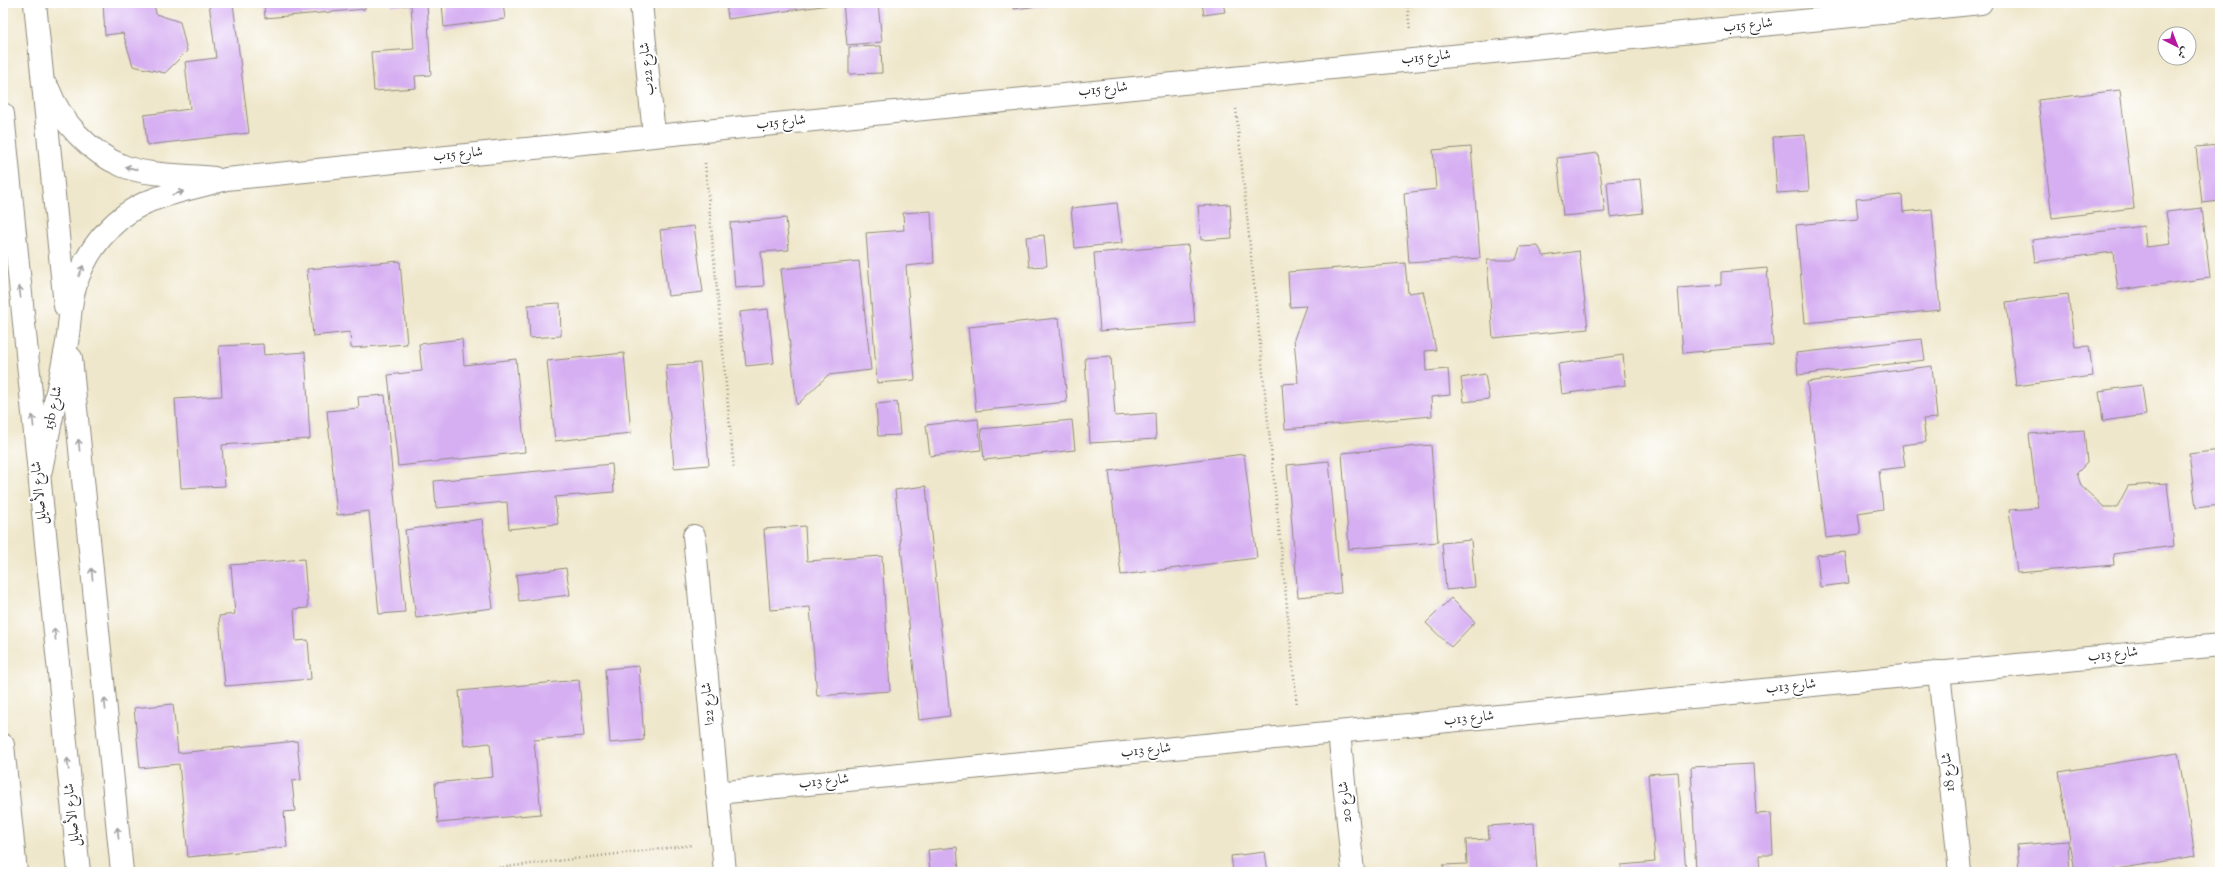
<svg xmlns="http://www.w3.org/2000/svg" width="2223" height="875" viewBox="0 0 2223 875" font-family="'Sorts Mill Goudy',Amiri,serif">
<rect width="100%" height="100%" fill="#fff"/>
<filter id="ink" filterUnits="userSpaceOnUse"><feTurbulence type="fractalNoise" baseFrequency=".025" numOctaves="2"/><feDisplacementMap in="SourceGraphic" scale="8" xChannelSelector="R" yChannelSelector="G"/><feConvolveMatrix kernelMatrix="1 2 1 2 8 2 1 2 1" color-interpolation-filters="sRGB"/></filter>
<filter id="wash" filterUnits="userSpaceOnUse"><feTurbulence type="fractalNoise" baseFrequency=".012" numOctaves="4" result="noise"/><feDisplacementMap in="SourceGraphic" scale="16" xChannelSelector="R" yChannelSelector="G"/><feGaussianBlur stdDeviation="0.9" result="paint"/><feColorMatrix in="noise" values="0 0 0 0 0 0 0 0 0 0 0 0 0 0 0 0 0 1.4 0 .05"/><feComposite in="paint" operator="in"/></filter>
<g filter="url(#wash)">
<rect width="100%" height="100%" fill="#efe7cb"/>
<g id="blocks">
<!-- building -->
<g fill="#d6aff2">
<polygon points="103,3 154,3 156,14 180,22 187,51 165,73 133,66 123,33 105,35"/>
<polygon points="209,3 233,3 249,133 147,145 144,115 190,109 185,62 216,58"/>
<polygon points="264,3 365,3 365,9 265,18"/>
<polygon points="391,3 427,3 431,75 415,76 416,88 374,91 371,52 414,49 411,5 391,6"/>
<polygon points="442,3 503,3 505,19 444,27"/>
<polygon points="726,3 836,3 836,4 728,19"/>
<polygon points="843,3 878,3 882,42 847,45"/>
<polygon points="1013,3 1047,3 1047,5 1014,9"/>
<polygon points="1202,3 1223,3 1225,12 1204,15"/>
<polygon points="881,46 882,73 849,74 849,47"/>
<polygon points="2120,90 2134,208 2052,218 2038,100"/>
<polygon points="1805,135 1809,191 1777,193 1773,137"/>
<polygon points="2220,145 2220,201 2202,203 2196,147"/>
<polygon points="1471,147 1480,258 1409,263 1404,193 1436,189 1433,150"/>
<polygon points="1598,153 1605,212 1563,216 1557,158"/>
<polygon points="1640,179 1643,213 1610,217 1607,182"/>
<polygon points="1902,195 1903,212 1932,209 1940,310 1805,323 1796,225 1858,219 1856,199"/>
<polygon points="1117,203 1122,243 1075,248 1071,208"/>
<polygon points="1230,204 1232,238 1201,240 1198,206"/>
<polygon points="2202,208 2210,278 2118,290 2113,252 2035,262 2032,240 2144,226 2146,247 2171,244 2166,212"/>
<polygon points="931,211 934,263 906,266 915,380 877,383 866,233 904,230 903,213"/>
<polygon points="786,218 789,250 761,252 764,286 735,288 730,223"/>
<polygon points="694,226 703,292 668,296 660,230"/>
<polygon points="1044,235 1047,266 1029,267 1026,237"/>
<polygon points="1188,245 1195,323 1100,331 1094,253"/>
<polygon points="1538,246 1544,256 1579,251 1588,329 1493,338 1487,260 1516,260 1520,247"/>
<polygon points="400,261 407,344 351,348 350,332 313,336 307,269"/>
<polygon points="859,261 871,370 828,375 797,405 781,269"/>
<polygon points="1405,263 1408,293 1423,291 1436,350 1425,351 1426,371 1448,369 1450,395 1431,397 1432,416 1285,429 1282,384 1298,383 1294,339 1306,306 1290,307 1288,272"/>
<polygon points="1767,268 1773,345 1683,353 1678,288 1721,285 1721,272"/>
<polygon points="2068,294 2075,347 2089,346 2093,376 2016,386 2006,302"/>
<polygon points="560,303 561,336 530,338 528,305"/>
<polygon points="768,309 774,363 746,366 740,312"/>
<polygon points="1059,318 1067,402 976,411 968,327"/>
<polygon points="462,339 464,365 516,359 525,452 398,466 388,375 422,371 419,344"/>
<polygon points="1922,339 1925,360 1798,375 1796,353"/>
<polygon points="263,344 264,355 305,352 310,439 222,445 225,486 181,488 175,399 222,396 219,346"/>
<polygon points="624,353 631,433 555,441 547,361"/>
<polygon points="1623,355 1626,385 1562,394 1558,364"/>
<polygon points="1111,356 1115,416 1155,413 1156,439 1090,443 1085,358"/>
<polygon points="700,363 709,465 674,468 666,365"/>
<polygon points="1932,366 1937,418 1923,419 1926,442 1902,445 1905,467 1879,470 1883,509 1858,513 1861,534 1826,538 1807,382"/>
<polygon points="1485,374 1489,399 1464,402 1461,378"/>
<polygon points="2142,385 2146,415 2103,421 2099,391"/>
<polygon points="385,395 405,612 379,614 369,511 337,515 327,411 359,408 358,397"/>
<polygon points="897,402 900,435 878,436 876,404"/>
<polygon points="978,419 981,450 930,456 926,425"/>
<polygon points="1072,420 1075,450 984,460 981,429"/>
<polygon points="2084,430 2087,463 2077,473 2081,486 2104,507 2117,507 2128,486 2167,483 2174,546 2113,554 2114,565 2017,573 2009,510 2038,508 2029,434"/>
<polygon points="1431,445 1438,542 1349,549 1342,453"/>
<polygon points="2220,450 2220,505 2196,508 2189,454"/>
<polygon points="1244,454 1257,558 1121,575 1109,471"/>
<polygon points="1329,461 1341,593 1298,597 1287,465"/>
<polygon points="612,464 614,492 555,497 558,524 509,529 507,502 436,508 434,481"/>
<polygon points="926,486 950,716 919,720 895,490"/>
<polygon points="482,519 493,608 416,618 405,530"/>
<polygon points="805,526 807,561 882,556 890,691 817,696 810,607 770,610 764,529"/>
<polygon points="1471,540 1475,587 1446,590 1442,543"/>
<polygon points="1845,552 1849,583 1820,587 1817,555"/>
<polygon points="304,559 308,608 294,609 296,641 308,640 311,679 225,686 219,616 235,614 231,565"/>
<polygon points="566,568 570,595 519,601 516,575"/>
<polygon points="1451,598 1475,622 1451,647 1426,623"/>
<polygon points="639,666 644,740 610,743 605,669"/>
<polygon points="579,680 584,736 534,740 541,814 438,823 435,783 493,777 490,743 464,746 459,691"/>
<polygon points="173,704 178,753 297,741 301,780 292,781 295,811 284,812 287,847 188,857 179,764 140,768 134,708"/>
<polygon points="2178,753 2195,856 2100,872 2075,872 2059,772"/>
<polygon points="1753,764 1756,814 1771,813 1773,855 1759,855 1760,872 1696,872 1691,767"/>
<polygon points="1678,772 1686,872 1622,872 1621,865 1655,862 1648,774"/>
<polygon points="1534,823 1537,872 1444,872 1443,865 1467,864 1466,840 1489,839 1488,826"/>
<polygon points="2068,841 2070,872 2019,872 2017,845"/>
<polygon points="957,847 959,872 930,872 928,850"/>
<polygon points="1265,852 1268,872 1233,872 1231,856"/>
</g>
</g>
</g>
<g filter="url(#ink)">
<use href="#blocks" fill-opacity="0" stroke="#8d897b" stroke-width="1"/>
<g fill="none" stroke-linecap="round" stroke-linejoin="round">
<defs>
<g id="street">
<polyline points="35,3 65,306"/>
<polyline points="641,3 654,135"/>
<path d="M48,88C61,122 89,152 123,166C148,176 187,175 214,178"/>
<polyline points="71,358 122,872"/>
<path d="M41,470C49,429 58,389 66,348C70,329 69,310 74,291C83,254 111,218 147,202C171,192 200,187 226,179L1981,3"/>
<polyline points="694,536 725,872"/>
<polyline points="1939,672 1960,872"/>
<polyline points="1339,732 1353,872"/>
<polyline points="717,793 2220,645"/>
</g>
<g id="secondary">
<polyline points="3,114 79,872"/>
<polyline points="3,745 16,872"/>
</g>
</defs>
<!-- street casing -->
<use href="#street" stroke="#8d897b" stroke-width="24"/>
<!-- secondary casing -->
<use href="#secondary" stroke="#8d897b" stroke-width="24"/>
<!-- path -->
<g stroke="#8d897b" stroke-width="2.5" stroke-dasharray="1 3" stroke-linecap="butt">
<polyline points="1407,3 1410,30"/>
<polyline points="1236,109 1297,705"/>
<polyline points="705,163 734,469"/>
<polyline points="463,872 693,845"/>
</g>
<!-- street -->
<use href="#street" stroke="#fff" stroke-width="22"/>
<!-- secondary -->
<use href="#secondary" stroke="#fff" stroke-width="22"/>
</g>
<!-- one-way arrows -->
<defs><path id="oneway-shaft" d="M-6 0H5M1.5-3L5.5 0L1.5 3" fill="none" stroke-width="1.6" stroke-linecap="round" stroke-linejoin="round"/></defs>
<g stroke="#a0a0a0">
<use href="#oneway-shaft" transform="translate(131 168) rotate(-167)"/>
<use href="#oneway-shaft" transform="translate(178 193) rotate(-16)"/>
<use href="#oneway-shaft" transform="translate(81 271) rotate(-67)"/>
<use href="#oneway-shaft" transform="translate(20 292) rotate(-96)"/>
<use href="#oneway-shaft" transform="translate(33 421) rotate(-96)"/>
<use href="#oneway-shaft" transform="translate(79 445) rotate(-96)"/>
<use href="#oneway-shaft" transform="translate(92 574) rotate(-96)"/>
<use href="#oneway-shaft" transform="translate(55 634) rotate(-96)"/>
<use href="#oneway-shaft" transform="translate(105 704) rotate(-96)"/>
<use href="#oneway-shaft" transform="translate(68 764) rotate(-96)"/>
<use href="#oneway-shaft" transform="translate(118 833) rotate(-96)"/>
</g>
</g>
<g text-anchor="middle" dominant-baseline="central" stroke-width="4" stroke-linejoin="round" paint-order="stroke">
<!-- street labels -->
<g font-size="14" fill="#2b2b2b" stroke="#fff">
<text transform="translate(1748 26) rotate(-6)">شارع 15ب</text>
<text transform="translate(1426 58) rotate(-6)">شارع 15ب</text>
<text transform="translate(648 69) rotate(-96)">شارع 22ب</text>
<text transform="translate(1103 90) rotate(-6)">شارع 15ب</text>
<text transform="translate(781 123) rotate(-6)">شارع 15ب</text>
<text transform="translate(458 155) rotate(-6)">شارع 15ب</text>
<text transform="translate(54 408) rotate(-78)">15b شارع</text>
<text transform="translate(40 493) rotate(-96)">شارع الأصايل</text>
<text transform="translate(2113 655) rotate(-6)">شارع 13ب</text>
<text transform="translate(1791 687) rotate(-6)">شارع 13ب</text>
<text transform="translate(709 704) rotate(-95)">شارع 22ا</text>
<text transform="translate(1469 719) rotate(-6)">شارع 13ب</text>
<text transform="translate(1146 751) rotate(-6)">شارع 13ب</text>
<text transform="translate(1949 772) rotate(-96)">شارع 18</text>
<text transform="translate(824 782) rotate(-6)">شارع 13ب</text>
<text transform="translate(1346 802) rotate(-96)">شارع 20</text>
<text transform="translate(73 815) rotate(-96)">شارع الأصايل</text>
</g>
</g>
<!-- margin -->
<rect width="2223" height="875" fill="none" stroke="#fff" stroke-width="16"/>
<!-- north arrow -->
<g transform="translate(2177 46) rotate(138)"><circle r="19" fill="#ffffff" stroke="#aaaaaa"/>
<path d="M0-3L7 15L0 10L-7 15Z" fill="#b5179e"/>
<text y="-6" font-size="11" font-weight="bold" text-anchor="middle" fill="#2b2b2b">ش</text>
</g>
</svg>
